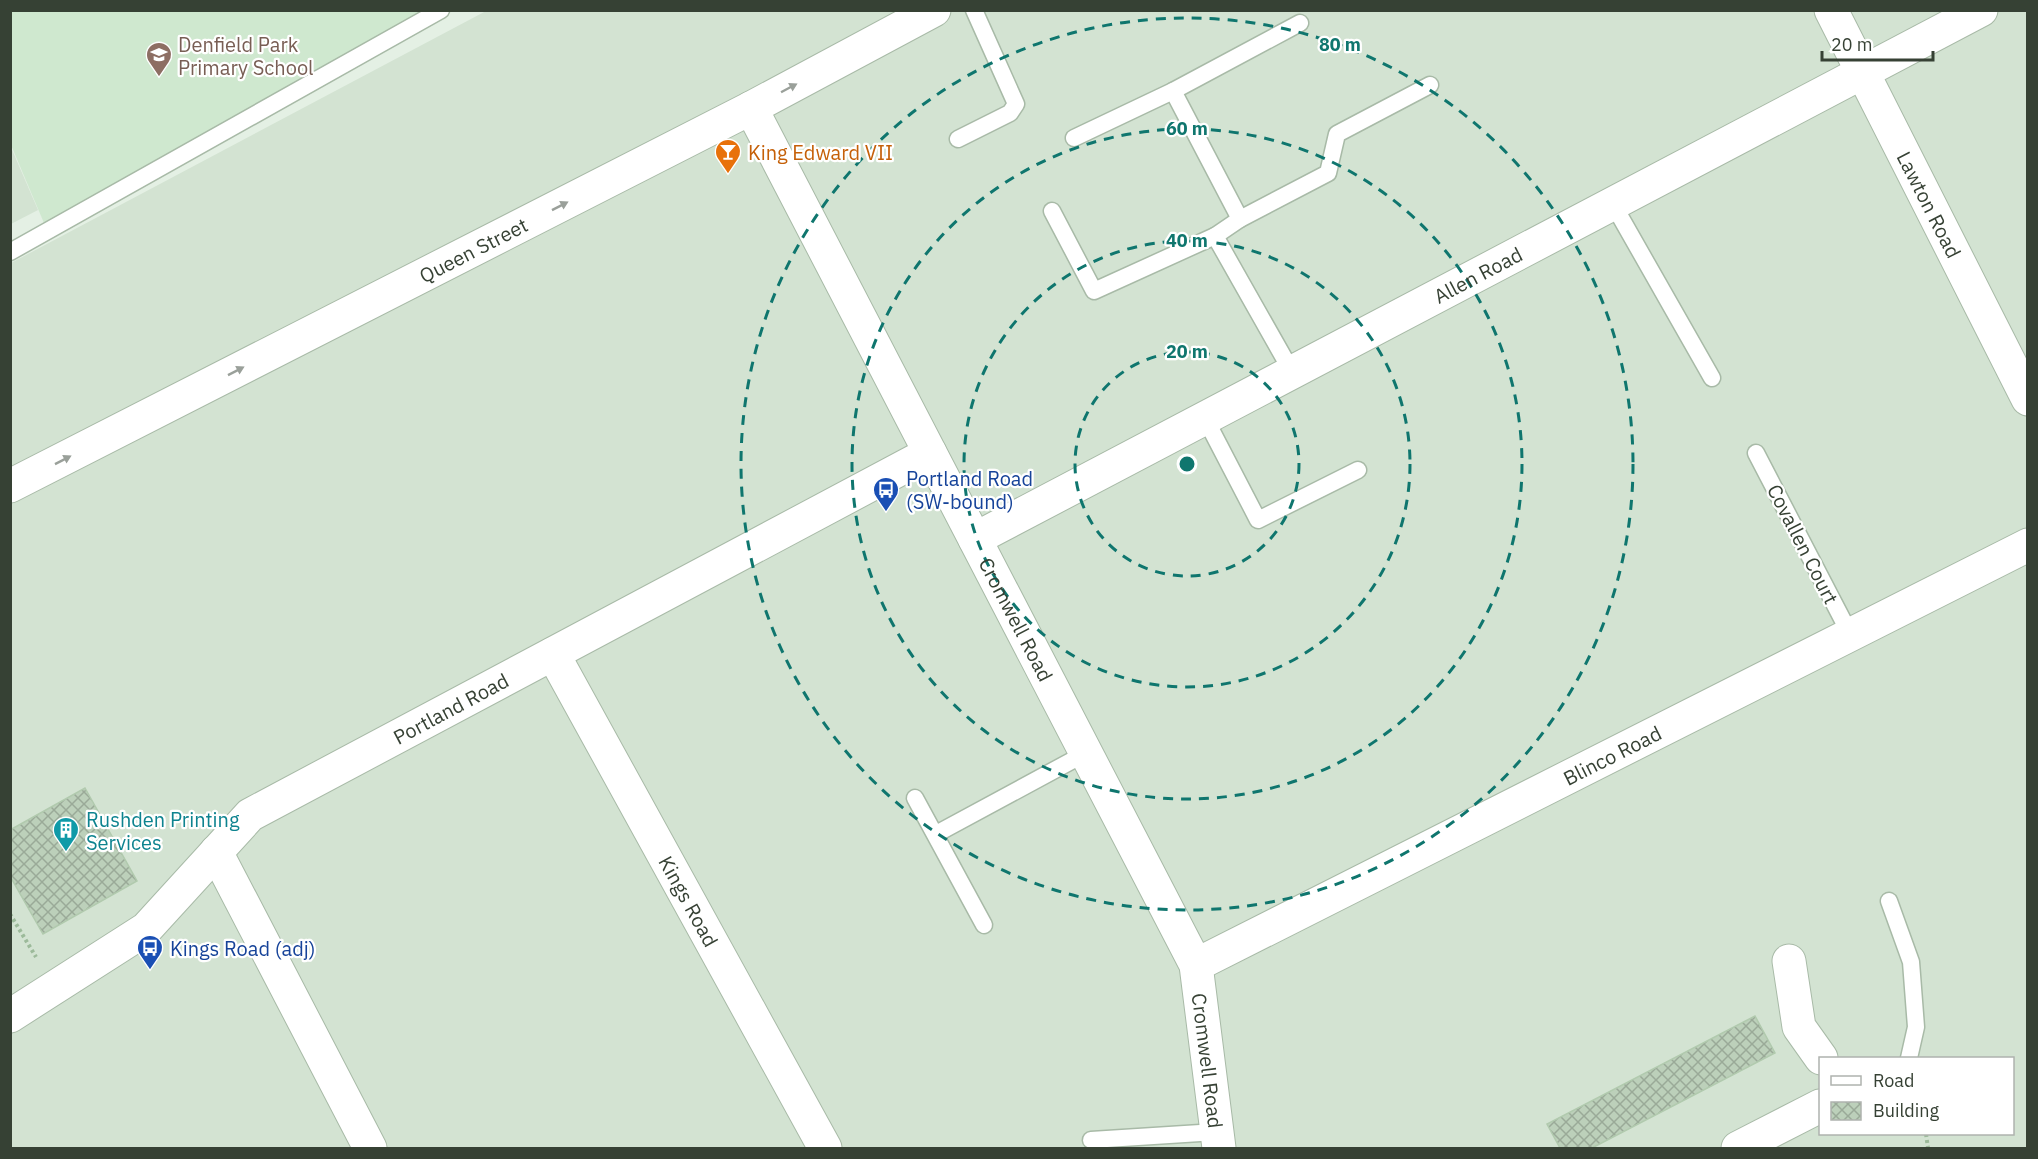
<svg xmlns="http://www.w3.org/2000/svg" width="2038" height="1159" viewBox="0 0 2038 1159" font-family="'IBM Plex Sans',sans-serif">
<defs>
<pattern id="building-cross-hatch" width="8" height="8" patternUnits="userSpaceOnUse" patternTransform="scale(1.5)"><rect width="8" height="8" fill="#bcd0ba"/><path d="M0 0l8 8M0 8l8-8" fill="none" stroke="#9aaa98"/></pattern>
</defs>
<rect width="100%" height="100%" fill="#e4f0e4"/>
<!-- residential -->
<g fill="#d3e3d2" fill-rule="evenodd">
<path d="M486,11H2027V1148H11V263ZM1820,1058H2012V1134H1820Z"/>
<polygon points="10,145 38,210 11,224 10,224"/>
</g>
<!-- education -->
<polygon fill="#cfe8cf" points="10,11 430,11 44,223 11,145"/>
<!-- building -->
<g fill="url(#building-cross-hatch)" stroke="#b1caae" stroke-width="1.5">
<polygon points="85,788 137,881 43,934 10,876 10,830"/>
<polygon points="1755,1016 1775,1053 1592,1148 1560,1148 1547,1124"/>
</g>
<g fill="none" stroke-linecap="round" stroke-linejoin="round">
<defs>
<g id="lane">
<polyline points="1173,91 1240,219"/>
<polyline points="1074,138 1173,91 1300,23"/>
<polyline points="958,139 1010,113 1016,104 974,10"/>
<polyline points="1613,204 1712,378"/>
<polyline points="1052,211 1094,291 1215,236 1240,219 1328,173 1337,134 1430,85"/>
<polyline points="1215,236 1292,372"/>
<polyline points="10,252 441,10"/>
<polyline points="1205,418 1258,520 1358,470"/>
<polyline points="1756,453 1850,634"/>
<polyline points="915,798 984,925"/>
<polyline points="936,834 1086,753"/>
<polyline points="1889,901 1911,962 1916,1027 1909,1058"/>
<polyline points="1091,1140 1216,1132"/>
</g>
<g id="street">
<path id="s1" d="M1831,10L2028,399"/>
<path id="s2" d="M751,108L1196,965L1219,1148"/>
<path id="s3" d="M10,486L751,108L934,10"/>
<path id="s4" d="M975,539L1981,10"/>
<path id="s5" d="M553,654L825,1148"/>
<polyline points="216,852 370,1148"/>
<polyline points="1789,961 1799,1027 1821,1058"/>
<path id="s6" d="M1196,965L2028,545"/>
<path id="s7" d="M10,1016L146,929L250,815L930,453"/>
<polyline points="1738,1148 1820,1106"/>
</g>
</defs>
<!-- lane casing -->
<use href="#lane" stroke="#a8baa7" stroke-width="19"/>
<!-- street casing -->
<use href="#street" stroke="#a8baa7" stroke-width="35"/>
<!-- path -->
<g stroke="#9cba9a" stroke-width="4" stroke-dasharray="3 3" stroke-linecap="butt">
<polyline points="10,914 36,957"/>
<polyline points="1926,1134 1928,1148"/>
</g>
<!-- lane -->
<use href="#lane" stroke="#fff" stroke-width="16"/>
<!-- street -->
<use href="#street" stroke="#fff" stroke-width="33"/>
</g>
<!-- one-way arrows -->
<defs><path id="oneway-solid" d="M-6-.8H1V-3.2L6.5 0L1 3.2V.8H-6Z" transform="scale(1.5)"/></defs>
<g fill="#9aa09a">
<use href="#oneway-solid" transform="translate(789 88) rotate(-28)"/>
<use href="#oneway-solid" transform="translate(560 206) rotate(-27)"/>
<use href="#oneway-solid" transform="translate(236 371) rotate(-27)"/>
<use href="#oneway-solid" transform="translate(63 460) rotate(-27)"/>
</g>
<!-- distance rings -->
<g fill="none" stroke="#0f766e" stroke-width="3" stroke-dasharray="10 8">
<circle cx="1187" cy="464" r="112"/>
<circle cx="1187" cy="464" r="223"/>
<circle cx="1187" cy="464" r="335"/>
<circle cx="1187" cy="464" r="446"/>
</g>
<!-- icons -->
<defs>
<symbol id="school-pin" viewBox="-11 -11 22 30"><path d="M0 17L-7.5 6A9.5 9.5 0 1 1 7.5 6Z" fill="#8d6e63" stroke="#fff"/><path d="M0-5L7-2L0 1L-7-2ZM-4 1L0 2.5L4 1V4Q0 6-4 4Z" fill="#fff"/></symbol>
<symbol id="bar-pin" viewBox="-11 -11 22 30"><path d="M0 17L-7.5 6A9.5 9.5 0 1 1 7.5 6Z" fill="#e8710a" stroke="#fff"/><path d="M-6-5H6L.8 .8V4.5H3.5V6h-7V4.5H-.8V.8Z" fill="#fff"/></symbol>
<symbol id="bus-pin" viewBox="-11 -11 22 30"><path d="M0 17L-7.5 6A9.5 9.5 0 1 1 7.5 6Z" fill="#1a4fb4" stroke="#fff"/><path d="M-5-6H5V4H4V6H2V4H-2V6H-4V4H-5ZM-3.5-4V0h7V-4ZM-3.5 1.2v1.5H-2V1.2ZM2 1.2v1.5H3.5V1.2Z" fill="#fff"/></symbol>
<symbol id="building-pin" viewBox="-11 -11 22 30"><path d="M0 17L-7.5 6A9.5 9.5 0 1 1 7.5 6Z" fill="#0f9aa8" stroke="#fff"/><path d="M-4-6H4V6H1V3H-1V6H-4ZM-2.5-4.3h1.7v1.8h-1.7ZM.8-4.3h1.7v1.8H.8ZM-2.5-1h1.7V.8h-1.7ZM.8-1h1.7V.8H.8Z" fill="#fff"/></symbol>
</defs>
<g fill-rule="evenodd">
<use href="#school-pin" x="144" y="40" width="30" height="40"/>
<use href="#bar-pin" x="713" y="137" width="30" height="40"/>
<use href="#bus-pin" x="871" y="475" width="30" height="40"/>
<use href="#building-pin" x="51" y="815" width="30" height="40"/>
<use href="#bus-pin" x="135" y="933" width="30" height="40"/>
</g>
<g text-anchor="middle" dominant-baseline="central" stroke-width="4.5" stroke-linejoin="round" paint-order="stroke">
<!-- education labels -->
<g font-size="20" fill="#785e54" stroke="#fff" text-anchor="start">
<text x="178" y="44">Denfield Park<tspan x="178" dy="23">Primary School</tspan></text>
</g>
<!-- food labels -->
<g font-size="20" fill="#c56008" stroke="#fff" text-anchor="start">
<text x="748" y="152">King Edward VII</text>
</g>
<!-- street labels -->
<g font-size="20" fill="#364134" stroke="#fff">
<text stroke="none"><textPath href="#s1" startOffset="218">Lawton Road</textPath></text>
<text stroke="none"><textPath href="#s3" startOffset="520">Queen Street</textPath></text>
<text stroke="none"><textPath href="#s4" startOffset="568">Allen Road</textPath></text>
<text transform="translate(1803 544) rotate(63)">Covallen Court</text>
<text stroke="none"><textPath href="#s2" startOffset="576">Cromwell Road</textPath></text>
<text stroke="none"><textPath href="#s7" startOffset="543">Portland Road</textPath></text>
<text stroke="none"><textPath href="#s6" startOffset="466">Blinco Road</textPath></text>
<text stroke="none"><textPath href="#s5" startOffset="282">Kings Road</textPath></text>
<text stroke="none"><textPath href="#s2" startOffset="1062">Cromwell Road</textPath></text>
</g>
<!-- transit labels -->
<g font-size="20" fill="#164399" stroke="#fff" text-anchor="start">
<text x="906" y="478">Portland Road<tspan x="906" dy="23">(SW-bound)</tspan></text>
<text x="170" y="948">Kings Road (adj)</text>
</g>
<!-- culture labels -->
<g font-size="20" fill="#0d838f" stroke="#fff" text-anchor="start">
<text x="86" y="819">Rushden Printing<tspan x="86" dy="23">Services</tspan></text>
</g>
</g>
<circle cx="1187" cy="464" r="9" fill="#0f766e" stroke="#fff" stroke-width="3"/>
<g font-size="18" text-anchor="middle" font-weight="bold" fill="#0f766e" stroke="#fff" stroke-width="4.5" stroke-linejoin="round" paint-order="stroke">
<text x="1340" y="51">80 m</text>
<text x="1187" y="135">60 m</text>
<text x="1187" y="247">40 m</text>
<text x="1187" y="358">20 m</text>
</g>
<!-- border -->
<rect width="2038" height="1159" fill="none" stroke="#364134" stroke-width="24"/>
<!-- legend -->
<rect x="1819" y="1057" width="195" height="78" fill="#ffffff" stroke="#afb3ae" stroke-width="1.5"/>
<rect x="1831" y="1076" width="30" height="9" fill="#ffffff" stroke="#afb3ae" stroke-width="1.5"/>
<text x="1873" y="1087" font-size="18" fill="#364134">Road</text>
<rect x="1831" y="1102" width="30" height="18" fill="url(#building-cross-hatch)" stroke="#afb3ae" stroke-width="1.5"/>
<text x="1873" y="1117" font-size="18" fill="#364134">Building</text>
<!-- scale -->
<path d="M1822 51v9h111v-9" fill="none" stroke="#364134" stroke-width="3"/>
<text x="1831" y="51" font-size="18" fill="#364134" stroke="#ffffff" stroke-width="4.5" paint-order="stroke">20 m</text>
</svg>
